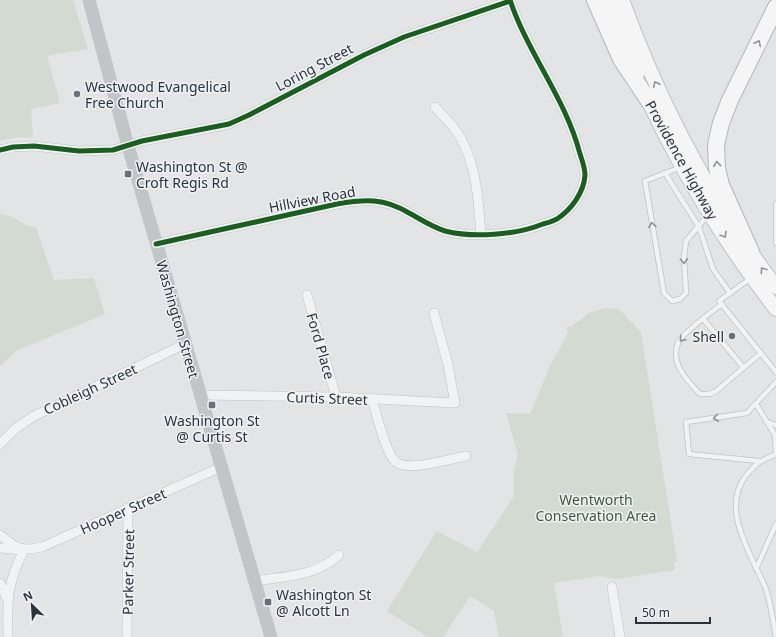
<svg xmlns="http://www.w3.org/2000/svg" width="776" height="637" viewBox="0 0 776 637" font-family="'Noto Sans',sans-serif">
<rect width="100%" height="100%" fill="#e2e4e6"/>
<!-- green -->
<g fill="#d3dad2">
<polygon points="0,0 73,0 88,49 47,56 60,103 31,109 33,137 12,138 0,141"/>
<polygon points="0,214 13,217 27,226 36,227 54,280 94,278 105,314 25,347 15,352 0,366"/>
<polygon points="605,308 619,309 641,332 677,561 674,562 675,570 618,579 599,576 554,583 563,637 499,637 494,611 470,596 443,637 428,637 387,611 437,531 477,552 514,496 514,470 518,455 506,413 530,414 550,366 568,333 566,327 571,327 589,313"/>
</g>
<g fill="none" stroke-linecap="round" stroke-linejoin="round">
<defs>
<g id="lane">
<polyline points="681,167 645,181 664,293 672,301 680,299 686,293 684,257 686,241 708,215"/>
<polyline points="665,173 699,227 713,269 730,293"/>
<polyline points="776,204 776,243"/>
<polyline points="751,278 719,301 776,372"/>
<path d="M722,304C713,311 680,335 678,343C670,364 687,380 700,394H709L715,392L761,353"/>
<polyline points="704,320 743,367"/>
<polyline points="756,404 775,435 776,454"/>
<polyline points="767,422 776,425"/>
<polyline points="759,461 689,454 686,422 747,413 776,382"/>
<polyline points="756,569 776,524"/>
<path d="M776,637C773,621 771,604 766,589C753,557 720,511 745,477C755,464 761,460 776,454"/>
</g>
<g id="street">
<path d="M435,107C441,114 448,120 454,128C477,158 478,199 481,235"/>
<polyline points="0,150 13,147 34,146 79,151 113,150 142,141 229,124 249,115 364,55 404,37 510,1"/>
<path d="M156,244L337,204C365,199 384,198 409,213C420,219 432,227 445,231C473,238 516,235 543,224C548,223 553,221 557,219C572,209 584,192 585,175C585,168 582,160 580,154C566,99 528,54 510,0"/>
<polyline points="307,295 336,397"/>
<polyline points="200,395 336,397 455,403 448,365 434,313"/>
<path d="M372,399C376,412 386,455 396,462C409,472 450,459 466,456"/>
<polyline points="0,444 15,429 34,416 185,344"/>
<path d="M0,535C16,548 21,552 42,547L221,467"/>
<path d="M0,548L24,550C7,583 7,601 8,637"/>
<path d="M255,581C286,576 314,577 339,555"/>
<polyline points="0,583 7,599"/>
<polyline points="612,587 620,637"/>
<polyline points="127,637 128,508"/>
</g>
<g id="primary">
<polyline points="607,0 637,74"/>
<path d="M622,0C659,102 710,200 776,287"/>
<path d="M646,95C681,171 725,243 776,309"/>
</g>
<g id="highway">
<polyline points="595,0 621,59 651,104"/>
<polyline points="751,252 721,185 717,168 716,145 721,123 730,100 776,7"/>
</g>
</defs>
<!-- lane casing -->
<use href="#lane" stroke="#c0c2c4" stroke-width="6"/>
<!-- street casing -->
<use href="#street" stroke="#c0c2c4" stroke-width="10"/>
<!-- primary casing -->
<use href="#primary" stroke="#bfc1c3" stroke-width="16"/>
<!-- highway casing -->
<use href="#highway" stroke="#b4b7ba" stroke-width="18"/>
<!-- lane -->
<use href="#lane" stroke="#f0f2f3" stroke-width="4.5"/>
<!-- street -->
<use href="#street" stroke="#f0f2f3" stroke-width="9"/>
<!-- secondary -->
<polyline stroke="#c2c5c8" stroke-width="13" points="89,0 128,146 271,637"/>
<!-- primary -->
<use href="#primary" stroke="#f5f5f6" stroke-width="14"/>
<!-- highway -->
<use href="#highway" stroke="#f5f5f6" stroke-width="16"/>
<defs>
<g id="cycleway">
<polyline points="0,150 13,147 34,146 79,151 113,150 142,141 229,124 249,115 364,55 404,37 510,1"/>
<path d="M156,244L337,204C365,199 384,198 409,213C420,219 432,227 445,231C473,238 516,235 543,224C548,223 553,221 557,219C572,209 584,192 585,175C585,168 582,160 580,154C566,99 528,54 510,0"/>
</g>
</defs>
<!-- cycleway casing -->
<use href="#cycleway" stroke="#eff2f5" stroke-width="8"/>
<!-- cycleway -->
<use href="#cycleway" stroke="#1b5e20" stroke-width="5"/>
</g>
<!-- one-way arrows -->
<defs><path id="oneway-chevron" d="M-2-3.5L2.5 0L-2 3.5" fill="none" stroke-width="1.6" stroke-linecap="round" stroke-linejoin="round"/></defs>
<g stroke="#90949a">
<use href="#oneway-chevron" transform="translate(758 43) rotate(-64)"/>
<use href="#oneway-chevron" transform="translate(656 84) rotate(-115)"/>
<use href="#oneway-chevron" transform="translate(717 164) rotate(-96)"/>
<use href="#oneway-chevron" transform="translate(724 235) rotate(57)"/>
<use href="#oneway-chevron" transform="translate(763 270) rotate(-126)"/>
</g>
<g stroke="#8d9298">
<use href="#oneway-chevron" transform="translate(652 225) rotate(-99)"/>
<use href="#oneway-chevron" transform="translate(684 261) rotate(87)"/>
<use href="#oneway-chevron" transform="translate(682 339) rotate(131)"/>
<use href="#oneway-chevron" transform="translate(716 418) rotate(172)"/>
</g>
<!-- markers -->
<g fill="#6a7078" stroke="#eff2f5" stroke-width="1.5">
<circle cx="77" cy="94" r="4"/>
<rect x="124" y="170" width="8" height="8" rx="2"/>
<circle cx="732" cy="336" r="4"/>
<rect x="208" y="401" width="8" height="8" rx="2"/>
<rect x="264" y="598" width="8" height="8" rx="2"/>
</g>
<g text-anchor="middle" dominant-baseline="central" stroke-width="3" stroke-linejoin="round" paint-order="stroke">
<!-- street labels -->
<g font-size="14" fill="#2a323d" stroke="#eff2f5">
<text transform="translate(314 67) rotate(-28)">Loring Street</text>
<text transform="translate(682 160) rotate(61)">Providence Highway</text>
<text transform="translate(312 199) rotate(-11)">Hillview Road</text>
<text transform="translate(178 319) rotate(74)">Washington Street</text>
<text transform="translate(321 346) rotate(74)">Ford Place</text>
<text transform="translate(90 389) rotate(-25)">Cobleigh Street</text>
<text transform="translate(327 398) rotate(2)">Curtis Street</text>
<text transform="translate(123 511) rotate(-24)">Hooper Street</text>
<text transform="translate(128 572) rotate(-89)">Parker Street</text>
</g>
<!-- poi labels -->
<g font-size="14" fill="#2a323d" stroke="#eff2f5" text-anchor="start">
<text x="85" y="86">Westwood Evangelical<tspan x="85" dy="16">Free Church</tspan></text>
<text x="136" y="166">Washington St @<tspan x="136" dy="16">Croft Regis Rd</tspan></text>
<text x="724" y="336" text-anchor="end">Shell</text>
<text x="212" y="420" text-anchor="middle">Washington St<tspan x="212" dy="16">@ Curtis St</tspan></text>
<text x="276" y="594">Washington St<tspan x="276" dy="16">@ Alcott Ln</tspan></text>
</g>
<!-- park labels -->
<g font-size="14" fill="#3f5839" stroke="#eff2f5">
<text x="596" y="499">Wentworth<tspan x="596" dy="16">Conservation Area</tspan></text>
</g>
</g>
<!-- north arrow -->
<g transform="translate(32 605) rotate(335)" stroke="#eff2f5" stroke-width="3" paint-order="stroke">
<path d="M0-3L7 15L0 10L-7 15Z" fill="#2a323d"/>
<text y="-6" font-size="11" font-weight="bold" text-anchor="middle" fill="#2a323d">N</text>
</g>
<!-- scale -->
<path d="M636 617v6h74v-6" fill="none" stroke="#2a323d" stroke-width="2"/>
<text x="642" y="617" font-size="12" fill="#2a323d" stroke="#eff2f5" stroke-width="3" paint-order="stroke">50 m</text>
</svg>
